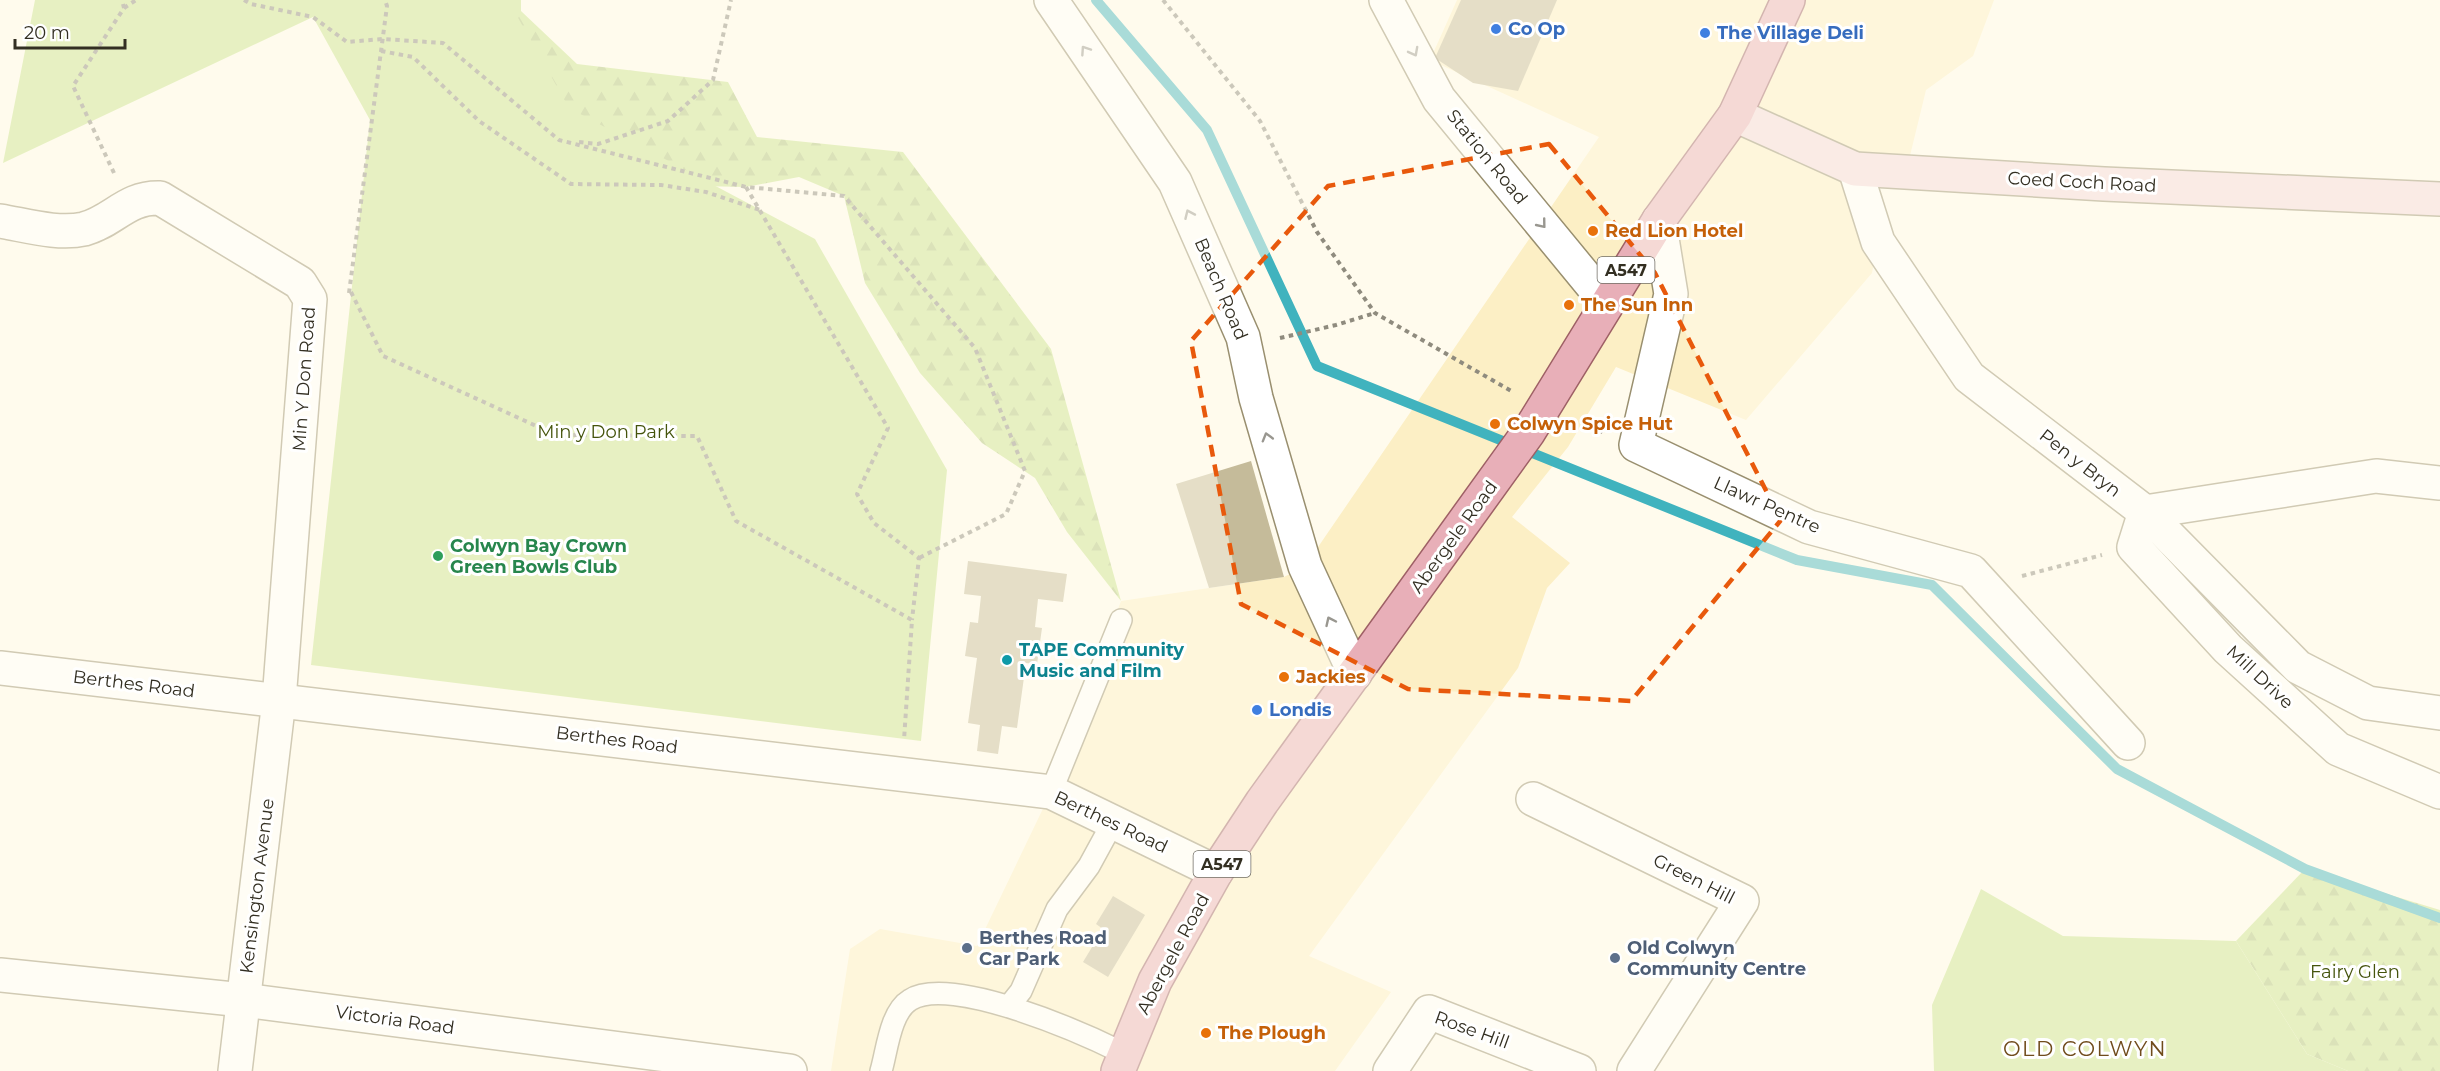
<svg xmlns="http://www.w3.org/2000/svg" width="2440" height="1071" viewBox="0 0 2440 1071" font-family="Montserrat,sans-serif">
<defs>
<pattern id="forest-firs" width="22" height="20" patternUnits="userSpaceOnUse" patternTransform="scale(1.5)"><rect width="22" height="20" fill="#cbe38f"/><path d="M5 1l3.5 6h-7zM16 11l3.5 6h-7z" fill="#afc37b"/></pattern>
</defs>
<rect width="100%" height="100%" fill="#fffbed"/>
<!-- built -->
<polygon fill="#fcefc5" points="1457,0 1994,0 1973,56 1926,90 1906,172 1855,169 1878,242 1872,273 1746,420 1616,367 1568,447 1512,517 1570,563 1547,588 1518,668 1309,956 1391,992 1335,1071 831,1071 850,949 880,929 977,946 1051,792 1121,601 1284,577 1305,566 1599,137 1430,60"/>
<!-- forest -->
<g fill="url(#forest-firs)">
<polygon points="364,0 521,0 521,11 577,64 728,82 757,137 903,152 1051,349 1121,601 1067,532 1035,478 982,443 920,373 865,283 844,196 799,177 746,187 600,184"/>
<polygon points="2305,869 2440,910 2440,1071 2348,1071 2307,1054 2236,941"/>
</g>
<!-- green -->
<g fill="#cbe38f">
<polygon points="35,0 508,0 569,108 815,239 947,470 921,741 311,665 370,120 313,17 3,163"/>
<polygon points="1981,889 2063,936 2236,941 2307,1054 2348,1071 1934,1071 1932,1005"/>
</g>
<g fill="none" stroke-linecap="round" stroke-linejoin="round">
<!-- stream -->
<polyline stroke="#40b3be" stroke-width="10" points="1096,0 1207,130 1317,366 1797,560 1932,585 2117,769 2305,869 2440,918"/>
</g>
<!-- building -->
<g fill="#c5bb9a">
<polygon points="1461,0 1557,0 1518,91 1473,83 1435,58"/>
<polygon points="1251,461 1284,577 1209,588 1176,484"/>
<polygon points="968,561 1067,574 1063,602 1038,599 1035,627 1042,628 1037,664 1026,663 1017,728 1002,726 998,754 977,751 980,725 968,723 977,658 965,656 970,622 978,623 981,596 964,594"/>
<polygon points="1113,896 1145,915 1108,977 1083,962 1103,929 1096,924"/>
</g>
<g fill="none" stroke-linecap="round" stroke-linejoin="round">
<defs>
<g id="lane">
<polyline points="1051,792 1121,620"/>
<polyline points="1009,1006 1021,991 1057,909 1089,866 1113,822"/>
<path d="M881,1071C887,1051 890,1012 910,1000C950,974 1083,1033 1123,1053"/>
</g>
<g id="street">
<polyline points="1051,0 1175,182 1243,337 1256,398 1305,566 1355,674"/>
<polyline points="1386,0 1439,99 1606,302"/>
<polyline points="1855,169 1878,242 1969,377 2145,512 2298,667 2368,703 2440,713"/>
<polyline points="1659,220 1671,294 1636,445 1809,527 1971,571 2128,743"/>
<path d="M0,221C25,225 58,235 84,229C114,221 126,197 160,198L300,283L310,299L279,700L235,1071"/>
<polyline points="2145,512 2134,547 2228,649 2338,749 2440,792"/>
<polyline points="2145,512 2376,476 2440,483"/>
<polyline points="0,668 1051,792 1216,872"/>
<polyline points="1533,799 1742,901 1634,1071"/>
<polyline points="0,975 243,1000 790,1071"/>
<polyline points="1390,1071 1429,1012 1579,1071"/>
</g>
<polyline id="secondary" points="1735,115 1855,169 2104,184 2440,199"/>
<polyline id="primary" points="1118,1071 1155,981 1216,872 1262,802 1528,433 1659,220 1735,115 1788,0"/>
</defs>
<!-- lane casing -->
<use href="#lane" stroke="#998f6f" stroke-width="24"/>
<!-- street casing -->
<use href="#street" stroke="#998f6f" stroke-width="36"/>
<!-- secondary casing -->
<use href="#secondary" stroke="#998f6f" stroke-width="36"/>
<!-- primary casing -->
<use href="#primary" stroke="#9e6065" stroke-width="36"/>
<!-- path -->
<g stroke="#8f8b7e" stroke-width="4" stroke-dasharray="4.5 4.5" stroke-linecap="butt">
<polyline points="244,0 251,4 313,17 347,42 383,39 443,43 559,140 746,187 844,196 975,348 1025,471 1006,514 919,558"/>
<polyline points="1163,0 1260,121 1317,232 1375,313 1513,392"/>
<polyline points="124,8 136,0"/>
<polyline points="381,51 413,57 479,121 571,184 661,185 706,192 760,210"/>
<polyline points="579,142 598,144 668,121 713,80 731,0"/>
<polyline points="114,173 73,86 124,8 122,0"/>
<polyline points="746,187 888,428 857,494 874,523 919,558 912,620"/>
<polyline points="351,292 383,356 556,435 697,436 736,521 912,620 904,740"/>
<polyline points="349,293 387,6 385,0"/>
<polyline points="1280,338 1336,325 1375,313"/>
<polyline points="1582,423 1605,433"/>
<polyline points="2022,576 2102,555"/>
</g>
<!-- lane -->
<use href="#lane" stroke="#fff" stroke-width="21"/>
<!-- street -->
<use href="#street" stroke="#fff" stroke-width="33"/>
<!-- secondary -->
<use href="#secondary" stroke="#f3d7dc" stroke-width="33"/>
<!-- primary -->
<use href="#primary" stroke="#e8afb8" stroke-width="33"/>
</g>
<!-- one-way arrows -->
<defs><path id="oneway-chevron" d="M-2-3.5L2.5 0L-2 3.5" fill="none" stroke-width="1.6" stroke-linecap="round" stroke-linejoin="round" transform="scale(1.5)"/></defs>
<g stroke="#999790">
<use href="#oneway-chevron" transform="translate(1085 50) rotate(-124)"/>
<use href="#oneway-chevron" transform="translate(1414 52) rotate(62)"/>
<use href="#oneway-chevron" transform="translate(1189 214) rotate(-114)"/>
<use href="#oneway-chevron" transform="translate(1542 224) rotate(51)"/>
<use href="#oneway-chevron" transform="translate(1267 437) rotate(-106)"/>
<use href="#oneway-chevron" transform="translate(1330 621) rotate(-115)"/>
</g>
<!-- marked area -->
<path d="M0 0H2440V1071H0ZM1549,144L1655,273L1781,520L1631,701L1408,689L1241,604L1191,341L1328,186Z" fill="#fffbed" fill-opacity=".55" fill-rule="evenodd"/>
<path fill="none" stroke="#e8590c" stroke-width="4.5" stroke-dasharray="12 8" stroke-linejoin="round" d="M1549,144L1655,273L1781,520L1631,701L1408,689L1241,604L1191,341L1328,186Z"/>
<!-- markers -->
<g fill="#3f7fe0" stroke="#fff" stroke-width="2">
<circle cx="1496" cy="29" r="6"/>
<circle cx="1705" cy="33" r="6"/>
<circle cx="1257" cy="710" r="6"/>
</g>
<g fill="#e8710a" stroke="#fff" stroke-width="2">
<circle cx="1593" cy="231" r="6"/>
<circle cx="1569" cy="305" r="6"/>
<circle cx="1495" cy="424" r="6"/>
<circle cx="1284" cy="677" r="6"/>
<circle cx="1206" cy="1033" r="6"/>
</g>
<circle fill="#2e9e5b" stroke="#fff" stroke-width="2" cx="438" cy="556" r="6"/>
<circle fill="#0f9aa8" stroke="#fff" stroke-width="2" cx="1007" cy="660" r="6"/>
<g fill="#5c6f8a" stroke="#fff" stroke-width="2">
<circle cx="967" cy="948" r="6"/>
<circle cx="1615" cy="958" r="6"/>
</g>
<g text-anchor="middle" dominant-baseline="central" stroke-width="6" stroke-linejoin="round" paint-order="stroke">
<!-- shield labels -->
<g fill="#fff" stroke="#706d64" stroke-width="1.5">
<rect x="1597.5" y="257" width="57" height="26" rx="4.5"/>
<rect x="1193.5" y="851" width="57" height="26" rx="4.5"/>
</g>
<g font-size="16" font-weight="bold" fill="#332f22">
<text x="1626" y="270">A547</text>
<text x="1222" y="864">A547</text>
</g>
<!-- shop labels -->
<g font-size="18" font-weight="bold" fill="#366cbe" stroke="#fff" text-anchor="start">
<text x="1508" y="29">Co Op</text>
<text x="1717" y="33">The Village Deli</text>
<text x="1269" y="710">Londis</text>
</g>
<!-- street labels -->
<g font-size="18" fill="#332f22" stroke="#fff">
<text transform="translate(1487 157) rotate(51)">Station Road</text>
<text transform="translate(2082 182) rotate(3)">Coed Coch Road</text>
<text transform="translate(1221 289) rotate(67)">Beach Road</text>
<text transform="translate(304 379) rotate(-86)">Min Y Don Road</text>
<text transform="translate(2080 463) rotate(38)">Pen y Bryn</text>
<text transform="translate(1767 505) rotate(24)">Llawr Pentre</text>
<text transform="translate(1454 537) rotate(-54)">Abergele Road</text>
<text transform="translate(2260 677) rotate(43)">Mill Drive</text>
<text transform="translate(134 684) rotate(7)">Berthes Road</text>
<text transform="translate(617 740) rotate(7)">Berthes Road</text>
<text transform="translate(1111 822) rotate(25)">Berthes Road</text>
<text transform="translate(1694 879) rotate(27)">Green Hill</text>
<text transform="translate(257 886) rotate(-83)">Kensington Avenue</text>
<text transform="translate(1173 954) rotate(-62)">Abergele Road</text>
<text transform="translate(395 1020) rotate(8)">Victoria Road</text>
<text transform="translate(1472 1030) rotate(20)">Rose Hill</text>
</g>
<!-- food labels -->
<g font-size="18" font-weight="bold" fill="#c56008" stroke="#fff" text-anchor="start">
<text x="1605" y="231">Red Lion Hotel</text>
<text x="1581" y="305">The Sun Inn</text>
<text x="1507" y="424">Colwyn Spice Hut</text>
<text x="1296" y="677">Jackies</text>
<text x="1218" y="1033">The Plough</text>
</g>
<!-- park labels -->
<g font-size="18" fill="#45540c" stroke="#fff">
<text x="606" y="432">Min y Don Park</text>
<text x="2355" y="972">Fairy Glen</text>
</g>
<!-- leisure labels -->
<g font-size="18" font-weight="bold" fill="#27864d" stroke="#fff" text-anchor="start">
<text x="450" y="546">Colwyn Bay Crown<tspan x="450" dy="21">Green Bowls Club</tspan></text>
</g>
<!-- culture labels -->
<g font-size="18" font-weight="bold" fill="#0d838f" stroke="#fff" text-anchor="start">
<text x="1019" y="650">TAPE Community<tspan x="1019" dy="21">Music and Film</tspan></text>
</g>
<!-- service labels -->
<g font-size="18" font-weight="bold" fill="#4e5e75" stroke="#fff" text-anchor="start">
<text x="979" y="938">Berthes Road<tspan x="979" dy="21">Car Park</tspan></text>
<text x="1627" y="948">Old Colwyn<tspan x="1627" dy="21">Community Centre</tspan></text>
</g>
<!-- quarter labels -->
<g font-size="21" letter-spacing="1.5" fill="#704c1c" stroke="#fff">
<text x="2085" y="1048">OLD COLWYN</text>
</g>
</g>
<!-- scale -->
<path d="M15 39v9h110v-9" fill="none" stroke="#332f22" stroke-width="3"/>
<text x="24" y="39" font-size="18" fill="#332f22" stroke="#ffffff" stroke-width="4.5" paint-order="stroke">20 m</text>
</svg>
